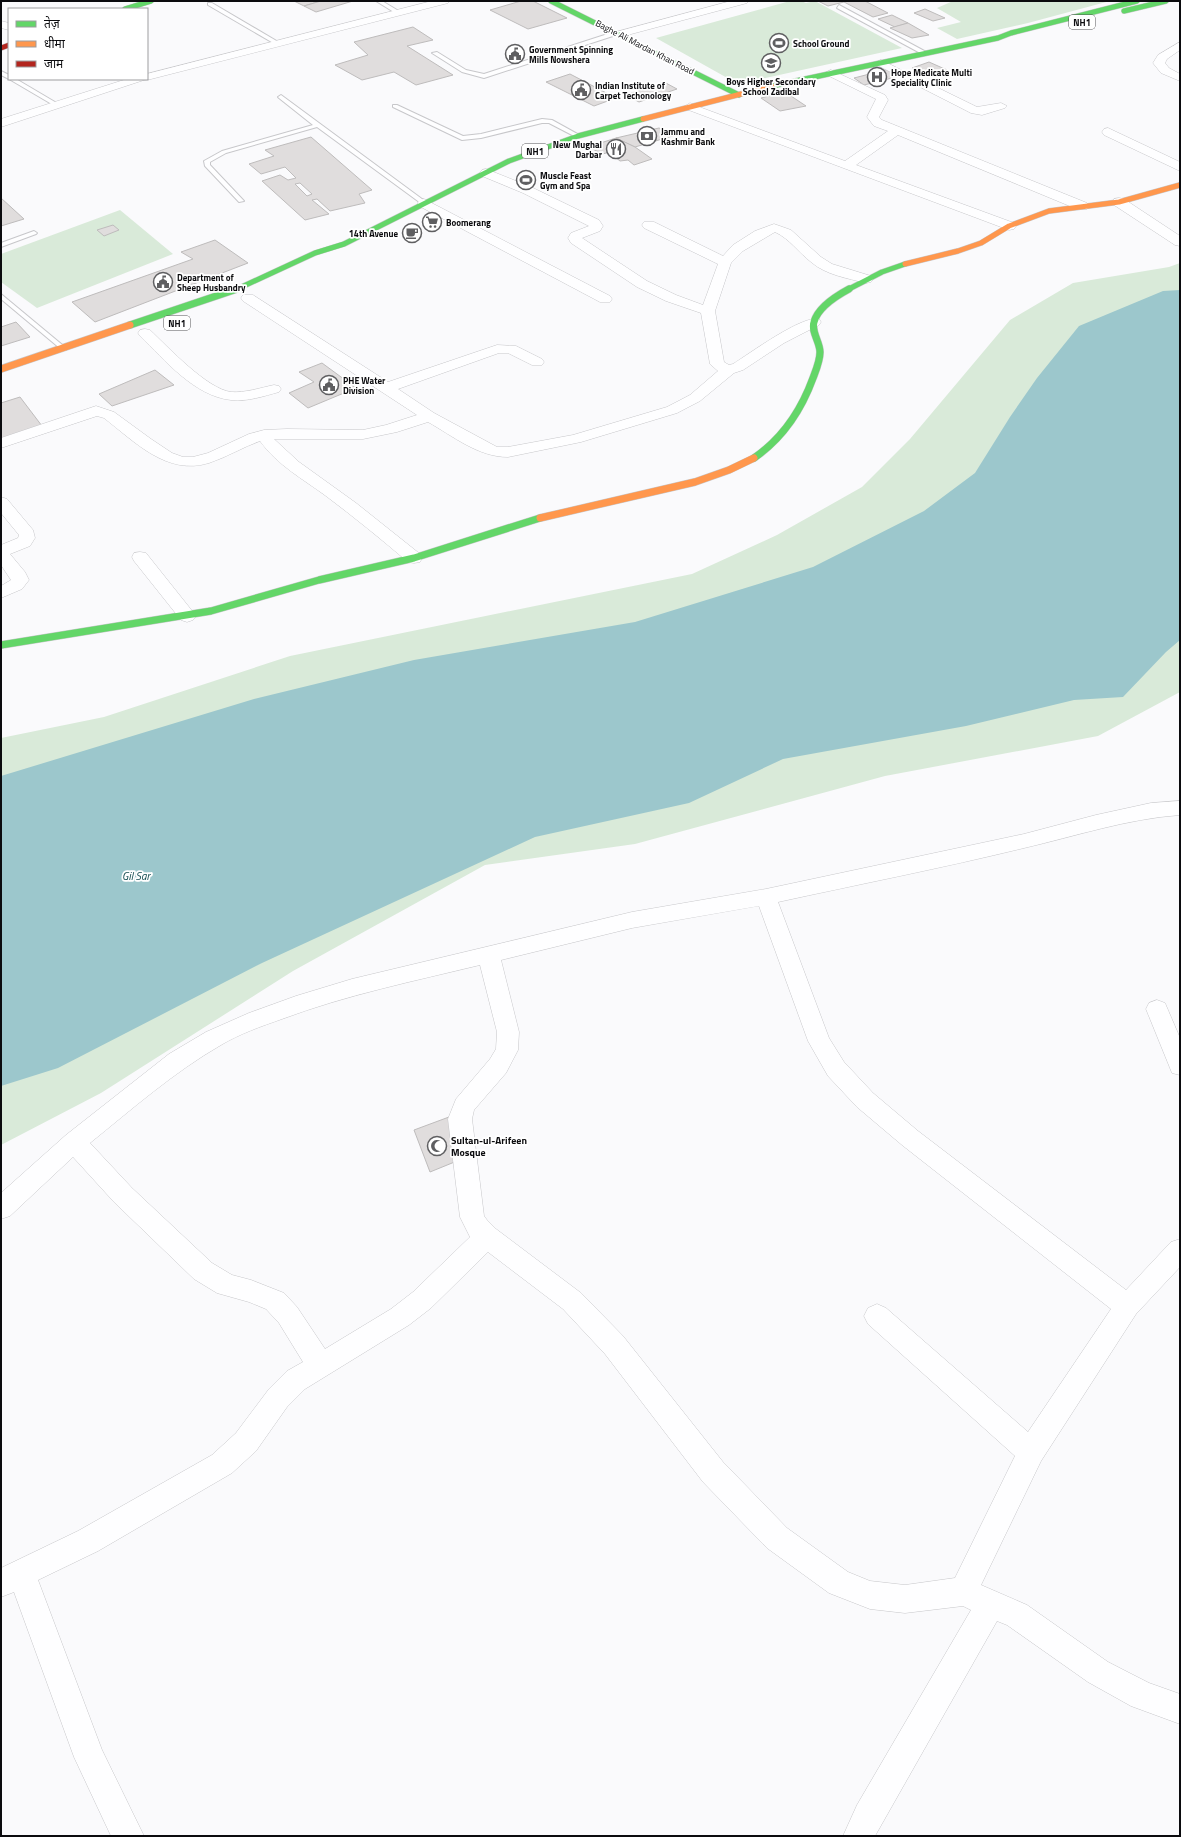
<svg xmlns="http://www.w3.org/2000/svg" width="1181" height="1837" viewBox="0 0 1181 1837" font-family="'Titillium Web','Noto Sans Devanagari',sans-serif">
<rect width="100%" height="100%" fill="#fafafc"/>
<!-- green -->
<g fill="#d9ead9">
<polygon points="790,1 801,1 806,3 815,1 902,48 738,84 656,38"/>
<polygon points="953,1 1110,1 1028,23 957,39 937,28 961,22 937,8"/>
<polygon points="120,210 173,254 37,308 1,282 1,254"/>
<polygon points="1180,263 1180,692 1098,736 885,776 635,844 485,865 293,971 101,1093 1,1145 1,738 104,717 290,656 692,574 777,535 862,487 910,439 1010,320 1073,283 1169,267"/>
</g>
<!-- water -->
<polygon fill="#9cc7cc" points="1180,290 1180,640 1166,652 1123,697 1074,700 966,726 783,759 689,803 535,837 262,963 58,1068 1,1086 1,776 254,699 414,660 635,622 813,567 924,511 975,473 1010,417 1037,378 1079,326 1163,291"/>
<!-- building -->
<g fill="#e0dddd" stroke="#bebcbc" fill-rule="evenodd">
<polygon points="294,1 321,1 304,6"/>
<polygon points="321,1 353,1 316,12 304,6"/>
<polygon points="521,1 533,1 567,18 528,29 490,10"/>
<polygon points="818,1 865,1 888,13 873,17 844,2 828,6"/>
<polygon points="925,9 945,18 933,21 914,13"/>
<polygon points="892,15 908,23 895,27 878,19"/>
<polygon points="908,23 929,35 912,38 890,28"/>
<polygon points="413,27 433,40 407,46 453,75 416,85 394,72 362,80 335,65 368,55 354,42"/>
<polygon points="929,62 947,70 928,75 912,68"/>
<polygon points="889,69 900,76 864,85 854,78"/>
<polygon points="570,74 616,98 594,106 546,82"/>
<polygon points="664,82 677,89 639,102 626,95"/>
<polygon points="785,92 806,106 780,111 761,98"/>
<polygon points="659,128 676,135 635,147 616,138"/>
<path d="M311,137L372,190L359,194L365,203L330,211L317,199L312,200L329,214L305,220L262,181L280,175L288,180L296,178L285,167L261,174L249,164L274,156L265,150ZM300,183L312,194L307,196L295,184Z"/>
<polygon points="616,138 635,147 652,159 634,165 628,160 620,161 609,152 603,154 588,147"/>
<polygon points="1,198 24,219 1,226"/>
<polygon points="113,225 119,230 104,236 97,230"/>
<polygon points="215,240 248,263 95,322 72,302 193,259 181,252"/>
<polygon points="16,322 30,337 1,346 1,327"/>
<polygon points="322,363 356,388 308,408 289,393 314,382 299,372"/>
<polygon points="155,370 174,385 112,406 99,394"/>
<polygon points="20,397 42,426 3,439 1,437 1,403"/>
<polygon points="449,1117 457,1161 430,1172 414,1130"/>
</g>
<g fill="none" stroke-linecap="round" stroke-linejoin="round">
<defs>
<g id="lane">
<polygon points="376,1 382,1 402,13 397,14"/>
<polygon points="208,3 212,3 280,43 275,44 208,5"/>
<polygon points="839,5 928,53 929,54 924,55 837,8"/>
<polygon points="617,31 619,34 484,78 462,72 432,53 437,52 466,70 484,74"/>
<polygon points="1,71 9,75 9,79 1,75"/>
<polygon points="9,79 16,79 60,105 55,106"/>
<polygon points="281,95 426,202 426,204 422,204 317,127 226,153 210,162 210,165 244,201 239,202 205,166 204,161 222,151 313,125 279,98 278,97"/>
<polygon points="393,105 397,105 463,136 481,134 542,119 552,120 581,136 576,137 549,123 542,123 481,138 462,140 393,107"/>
<polygon points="34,231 37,233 36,234 1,247 1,243"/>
<polygon points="1,294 66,348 66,350 62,350 1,299"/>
</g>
<g id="street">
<polygon points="432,1 449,1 448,3 151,79 144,80 1,127 1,119 127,79 147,79 147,74"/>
<polygon points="731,1 748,1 747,3 620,37 615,34 616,32"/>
<polygon points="1,21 9,23 9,30 1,28"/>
<polygon points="1180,42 1180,50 1167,59 1165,63 1169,68 1180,74 1180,81 1161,73 1153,63 1158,55"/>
<polygon points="881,60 977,107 1001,103 1007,106 1005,108 982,115 971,113 877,65 875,63"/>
<polygon points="831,70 885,95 888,100 879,117 882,120 1087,203 1088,206 1087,209 1077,209 898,135 856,165 1014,223 1016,226 1014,229 1009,230 686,109 684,107 690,103 694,105 845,161 888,131 874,126 867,117 876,99 827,75 825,73"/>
<polygon points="1108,128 1180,162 1180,171 1104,135 1102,132 1104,129"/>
<path d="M486,169L531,187L599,220L603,226L600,231L582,238L647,281L676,295L703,305L718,264L644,228L642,225L644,222H654L723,256L733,245L755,231L774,224L791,230L821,257L832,264L871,276L873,279L871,282L866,283C847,278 826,275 811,262C798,252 790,239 775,232L743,251L731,263L715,311L724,362L729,365L733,364C749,354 802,315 819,319L821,322L819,325L784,343L743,370L734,373L700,401L677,413L581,442L508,457C478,457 453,436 428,422L397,432L363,439H274L299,462L356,503L420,554L422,558L420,562L414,563L408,562C381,539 354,517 326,496C303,479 277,465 260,441C243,447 227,457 209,463C167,476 135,442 104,418L97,416L1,448V438L96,406L114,412L151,439L172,453L183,457H193L208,453L249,434L264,430L287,429L363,430L386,425L417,415L243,301L241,298L243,295H253L388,382L497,345L516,346L542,359L544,362L542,365H532L508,353H499L398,389L434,413L497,447H508L573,435L667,407L690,395L718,371L710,364L701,313L666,301L637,287L571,243L568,238L571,233L589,226L523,193L482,176L480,173L482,170Z"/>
<polygon points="1119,198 1124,199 1180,236 1180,246 1175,245 1114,205 1113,202 1114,199"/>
<polygon points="424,199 610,296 612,299 610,302 600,302 419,206 418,203 419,200"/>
<path d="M145,329L150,330C168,347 207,389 231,392C245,393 260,388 274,385L279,386L281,389L279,392C264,396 247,402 231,400C194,396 165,360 140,336L138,333L140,330Z"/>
<polygon points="1,497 7,499 33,530 35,538 30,546 10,554 25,572 29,580 22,589 1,598 1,586 11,580 1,565 1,545 18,538 19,535 1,513"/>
<polygon points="140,552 146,553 193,612 196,616 193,620 187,622 181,620 134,561 132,557 134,553"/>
<path d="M1180,801V815C1126,819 1076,836 1024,848C942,868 860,884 778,902L829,1038L844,1062L873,1093L918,1131L1126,1290L1171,1242L1180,1239V1267L1136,1314L1041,1461L981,1585L1027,1605L1108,1662L1149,1683L1180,1694V1724L1131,1706L1088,1682L1007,1625L997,1621L875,1836H843L857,1805L971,1610L963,1606L905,1613L870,1609L829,1593L767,1548L703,1482L605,1354L563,1309L488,1252L431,1308L409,1325L305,1389L287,1407L256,1451L232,1473L98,1551L38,1580L102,1750L144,1836H111L74,1757L14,1592L1,1597V1568L78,1531L212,1455L236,1433L269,1389L287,1371L303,1362L279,1323L266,1309L249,1302L217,1293L194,1279L114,1202L73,1157L10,1216L1,1219V1193L66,1135L169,1054L206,1032L249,1013L296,996L352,979L632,912L766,889L1024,834L1096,815L1151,803ZM759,906L808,1041L828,1076L857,1107L902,1145L1111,1309L1028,1432L886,1308L877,1304L868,1308L864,1316L868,1324L1015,1456L955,1578L905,1585L870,1581L848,1572L787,1528L723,1462L623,1336L581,1293L496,1229L487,1220L484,1216L472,1119L474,1110L506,1073L518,1050L519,1032L501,960L632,928ZM480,965L497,1032L496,1049L490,1059L456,1099L448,1119L460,1217L470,1237L413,1292L391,1309L325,1349L297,1307L284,1293L251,1280L232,1275L212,1263L132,1188L90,1143C132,1109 174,1072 221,1045C239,1034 262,1026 282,1019C346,995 414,981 480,965Z"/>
<polygon points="1157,1000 1165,1003 1180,1038 1180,1075 1172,1073 1146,1009 1149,1003"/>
</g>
<g id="fast-far1">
<polyline points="551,1 739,95"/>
<polyline points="125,9 151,1"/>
<polyline points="1124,11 1166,1"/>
<polyline points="772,86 998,38 1011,33 1137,1"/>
<polyline points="235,290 315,253 344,244 509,161 578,136 643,119"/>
<polyline points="847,290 882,272 905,264"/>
</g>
<g id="fast">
<polyline points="130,325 237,289"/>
<path d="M754,458C783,438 801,411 813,378C816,370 820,361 820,352C820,342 811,332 814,322C818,307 836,296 849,289"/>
<polyline points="1,645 211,611 319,580 414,558 540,518"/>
</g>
<g id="slow-far1">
<polyline points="643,119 772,86"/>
<polyline points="905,264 958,251 981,243 1009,226 1049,211 1119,202 1180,185"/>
</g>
<g id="slow">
<polyline points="1,369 130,325"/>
<polyline points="540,518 695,482 729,470 754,458"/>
</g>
<polyline id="jam" points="1,48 9,45"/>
</defs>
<!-- lane casing -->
<use href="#lane" stroke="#c7c7ca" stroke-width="2"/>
<!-- street casing -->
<use href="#street" stroke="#c7c7ca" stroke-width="1"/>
<!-- fast-far1 casing -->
<use href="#fast-far1" stroke="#c7c7ca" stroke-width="6"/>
<!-- fast casing -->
<use href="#fast" stroke="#c7c7ca" stroke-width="8"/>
<!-- slow-far1 casing -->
<use href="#slow-far1" stroke="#c7c7ca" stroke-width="6"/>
<!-- slow casing -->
<use href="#slow" stroke="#c7c7ca" stroke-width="8"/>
<!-- jam casing -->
<use href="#jam" stroke="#c7c7ca" stroke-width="6"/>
<!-- lane -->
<use href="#lane" fill="#fefeff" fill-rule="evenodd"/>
<!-- street -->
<use href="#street" fill="#fefeff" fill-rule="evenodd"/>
<!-- fast-far1 -->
<use href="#fast-far1" stroke="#63d668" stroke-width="5"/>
<!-- fast -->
<use href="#fast" stroke="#63d668" stroke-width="7"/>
<!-- slow-far1 -->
<use href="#slow-far1" stroke="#ff974d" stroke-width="5"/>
<!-- slow -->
<use href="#slow" stroke="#ff974d" stroke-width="7"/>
<!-- jam -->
<use href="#jam" stroke="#b3261e" stroke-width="5"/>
</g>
<!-- icons -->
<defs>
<symbol id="stadium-ring" viewBox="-11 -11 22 22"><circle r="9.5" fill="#fff" stroke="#5f5f61" stroke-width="1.5"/><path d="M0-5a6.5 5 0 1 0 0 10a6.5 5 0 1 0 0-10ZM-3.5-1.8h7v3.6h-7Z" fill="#5f5f61"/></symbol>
<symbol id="civic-ring" viewBox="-11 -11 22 22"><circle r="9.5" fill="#fff" stroke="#5f5f61" stroke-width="1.5"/><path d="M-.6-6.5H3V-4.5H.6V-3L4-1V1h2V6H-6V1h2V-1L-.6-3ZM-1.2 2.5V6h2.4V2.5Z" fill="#5f5f61"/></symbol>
<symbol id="school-ring" viewBox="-11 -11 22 22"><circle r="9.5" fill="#fff" stroke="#5f5f61" stroke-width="1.5"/><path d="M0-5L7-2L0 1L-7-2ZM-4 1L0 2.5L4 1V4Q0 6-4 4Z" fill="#5f5f61"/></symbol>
<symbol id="hospital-ring" viewBox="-11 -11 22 22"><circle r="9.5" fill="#fff" stroke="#5f5f61" stroke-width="1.5"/><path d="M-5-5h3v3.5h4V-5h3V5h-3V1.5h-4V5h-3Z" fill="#5f5f61"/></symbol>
<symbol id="bank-ring" viewBox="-11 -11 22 22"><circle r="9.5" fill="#fff" stroke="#5f5f61" stroke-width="1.5"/><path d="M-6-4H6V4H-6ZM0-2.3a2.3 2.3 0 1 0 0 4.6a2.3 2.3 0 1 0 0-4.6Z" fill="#5f5f61"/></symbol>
<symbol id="restaurant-ring" viewBox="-11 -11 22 22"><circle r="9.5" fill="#fff" stroke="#5f5f61" stroke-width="1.5"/><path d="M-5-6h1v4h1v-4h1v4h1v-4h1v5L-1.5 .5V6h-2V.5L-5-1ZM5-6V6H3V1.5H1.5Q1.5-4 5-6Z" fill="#5f5f61"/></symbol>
<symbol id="supermarket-ring" viewBox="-11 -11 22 22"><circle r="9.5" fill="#fff" stroke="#5f5f61" stroke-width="1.5"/><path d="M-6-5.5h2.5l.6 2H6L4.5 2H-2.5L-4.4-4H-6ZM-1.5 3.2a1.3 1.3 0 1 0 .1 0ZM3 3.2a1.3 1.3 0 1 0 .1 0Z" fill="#5f5f61"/></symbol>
<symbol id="cafe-ring" viewBox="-11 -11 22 22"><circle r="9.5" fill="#fff" stroke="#5f5f61" stroke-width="1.5"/><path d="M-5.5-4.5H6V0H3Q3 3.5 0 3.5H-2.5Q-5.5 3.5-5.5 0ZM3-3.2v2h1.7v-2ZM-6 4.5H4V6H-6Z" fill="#5f5f61"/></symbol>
<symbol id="mosque-ring" viewBox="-11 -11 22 22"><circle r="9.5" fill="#fff" stroke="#5f5f61" stroke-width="1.5"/><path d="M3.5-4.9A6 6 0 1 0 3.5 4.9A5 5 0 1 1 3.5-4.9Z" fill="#5f5f61"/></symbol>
</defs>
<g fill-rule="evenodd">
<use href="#stadium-ring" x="768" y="32" width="22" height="22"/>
<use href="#civic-ring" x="504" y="43" width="22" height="22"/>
<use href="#school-ring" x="760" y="52" width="22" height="22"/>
<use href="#hospital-ring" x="866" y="66" width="22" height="22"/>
<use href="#civic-ring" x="570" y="79" width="22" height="22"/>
<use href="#bank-ring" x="636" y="125" width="22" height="22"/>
<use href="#restaurant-ring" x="605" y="138" width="22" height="22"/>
<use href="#stadium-ring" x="515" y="169" width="22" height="22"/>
<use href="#supermarket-ring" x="421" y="211" width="22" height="22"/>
<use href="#cafe-ring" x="401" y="222" width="22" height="22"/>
<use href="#civic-ring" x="152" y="271" width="22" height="22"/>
<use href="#civic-ring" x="318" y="374" width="22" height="22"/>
<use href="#mosque-ring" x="426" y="1135" width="22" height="22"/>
</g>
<g text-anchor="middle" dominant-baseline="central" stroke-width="3.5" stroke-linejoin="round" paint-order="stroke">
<!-- shield labels -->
<g fill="#fff" stroke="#545456" stroke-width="1">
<rect x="1069" y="15" width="26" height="14" rx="3"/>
<rect x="522" y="144" width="26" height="14" rx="3"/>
<rect x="164" y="316" width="26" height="14" rx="3"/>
</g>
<g font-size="9" font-weight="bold" fill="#0b0b0e">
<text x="1082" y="22">NH1</text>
<text x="535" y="151">NH1</text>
<text x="177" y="323">NH1</text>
</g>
<!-- far-poi labels -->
<g font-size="9" font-weight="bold" fill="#0b0b0e" stroke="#fff" text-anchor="start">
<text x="793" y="43">School Ground</text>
<text x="529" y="49">Government Spinning<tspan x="529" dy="10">Mills Nowshera</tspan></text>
<text x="891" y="72">Hope Medicate Multi<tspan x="891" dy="10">Speciality Clinic</tspan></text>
<text x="771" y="81" text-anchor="middle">Boys Higher Secondary<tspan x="771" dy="10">School Zadibal</tspan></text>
<text x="595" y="85">Indian Institute of<tspan x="595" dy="10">Carpet Techonology</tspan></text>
<text x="661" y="131">Jammu and<tspan x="661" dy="10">Kashmir Bank</tspan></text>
<text x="602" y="144" text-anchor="end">New Mughal<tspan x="602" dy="10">Darbar</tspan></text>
<text x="540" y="175">Muscle Feast<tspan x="540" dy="10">Gym and Spa</tspan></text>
<text x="446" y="222">Boomerang</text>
<text x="398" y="233" text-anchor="end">14th Avenue</text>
<text x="177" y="277">Department of<tspan x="177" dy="10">Sheep Husbandry</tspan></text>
<text x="343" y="380">PHE Water<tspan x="343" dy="10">Division</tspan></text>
</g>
<!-- far-street labels -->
<g font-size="9" fill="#0b0b0e" stroke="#fff">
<text transform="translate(645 47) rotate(27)">Baghe Ali Mardan Khan Road</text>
</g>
<!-- poi labels -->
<g font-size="10" font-weight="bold" fill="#0b0b0e" stroke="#fff" text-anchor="start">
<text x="451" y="1140">Sultan-ul-Arifeen<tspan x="451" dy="12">Mosque</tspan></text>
</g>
<!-- water labels -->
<g font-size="11" font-style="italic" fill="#134c50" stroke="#fff">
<text x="136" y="876">Gil Sar</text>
</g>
</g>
<!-- border -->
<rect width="1181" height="1837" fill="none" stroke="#0b0b0e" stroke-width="4"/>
<!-- legend -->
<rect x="8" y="8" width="140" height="72" fill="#ffffff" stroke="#9d9d9f"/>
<rect x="16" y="21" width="20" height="6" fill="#63d668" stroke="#9d9d9f"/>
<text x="44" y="28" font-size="12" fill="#0b0b0e">तेज़</text>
<rect x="16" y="41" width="20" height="6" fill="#ff974d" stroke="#9d9d9f"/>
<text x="44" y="48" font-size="12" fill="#0b0b0e">धीमा</text>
<rect x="16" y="61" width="20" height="6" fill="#b3261e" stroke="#9d9d9f"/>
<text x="44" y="68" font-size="12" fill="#0b0b0e">जाम</text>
</svg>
